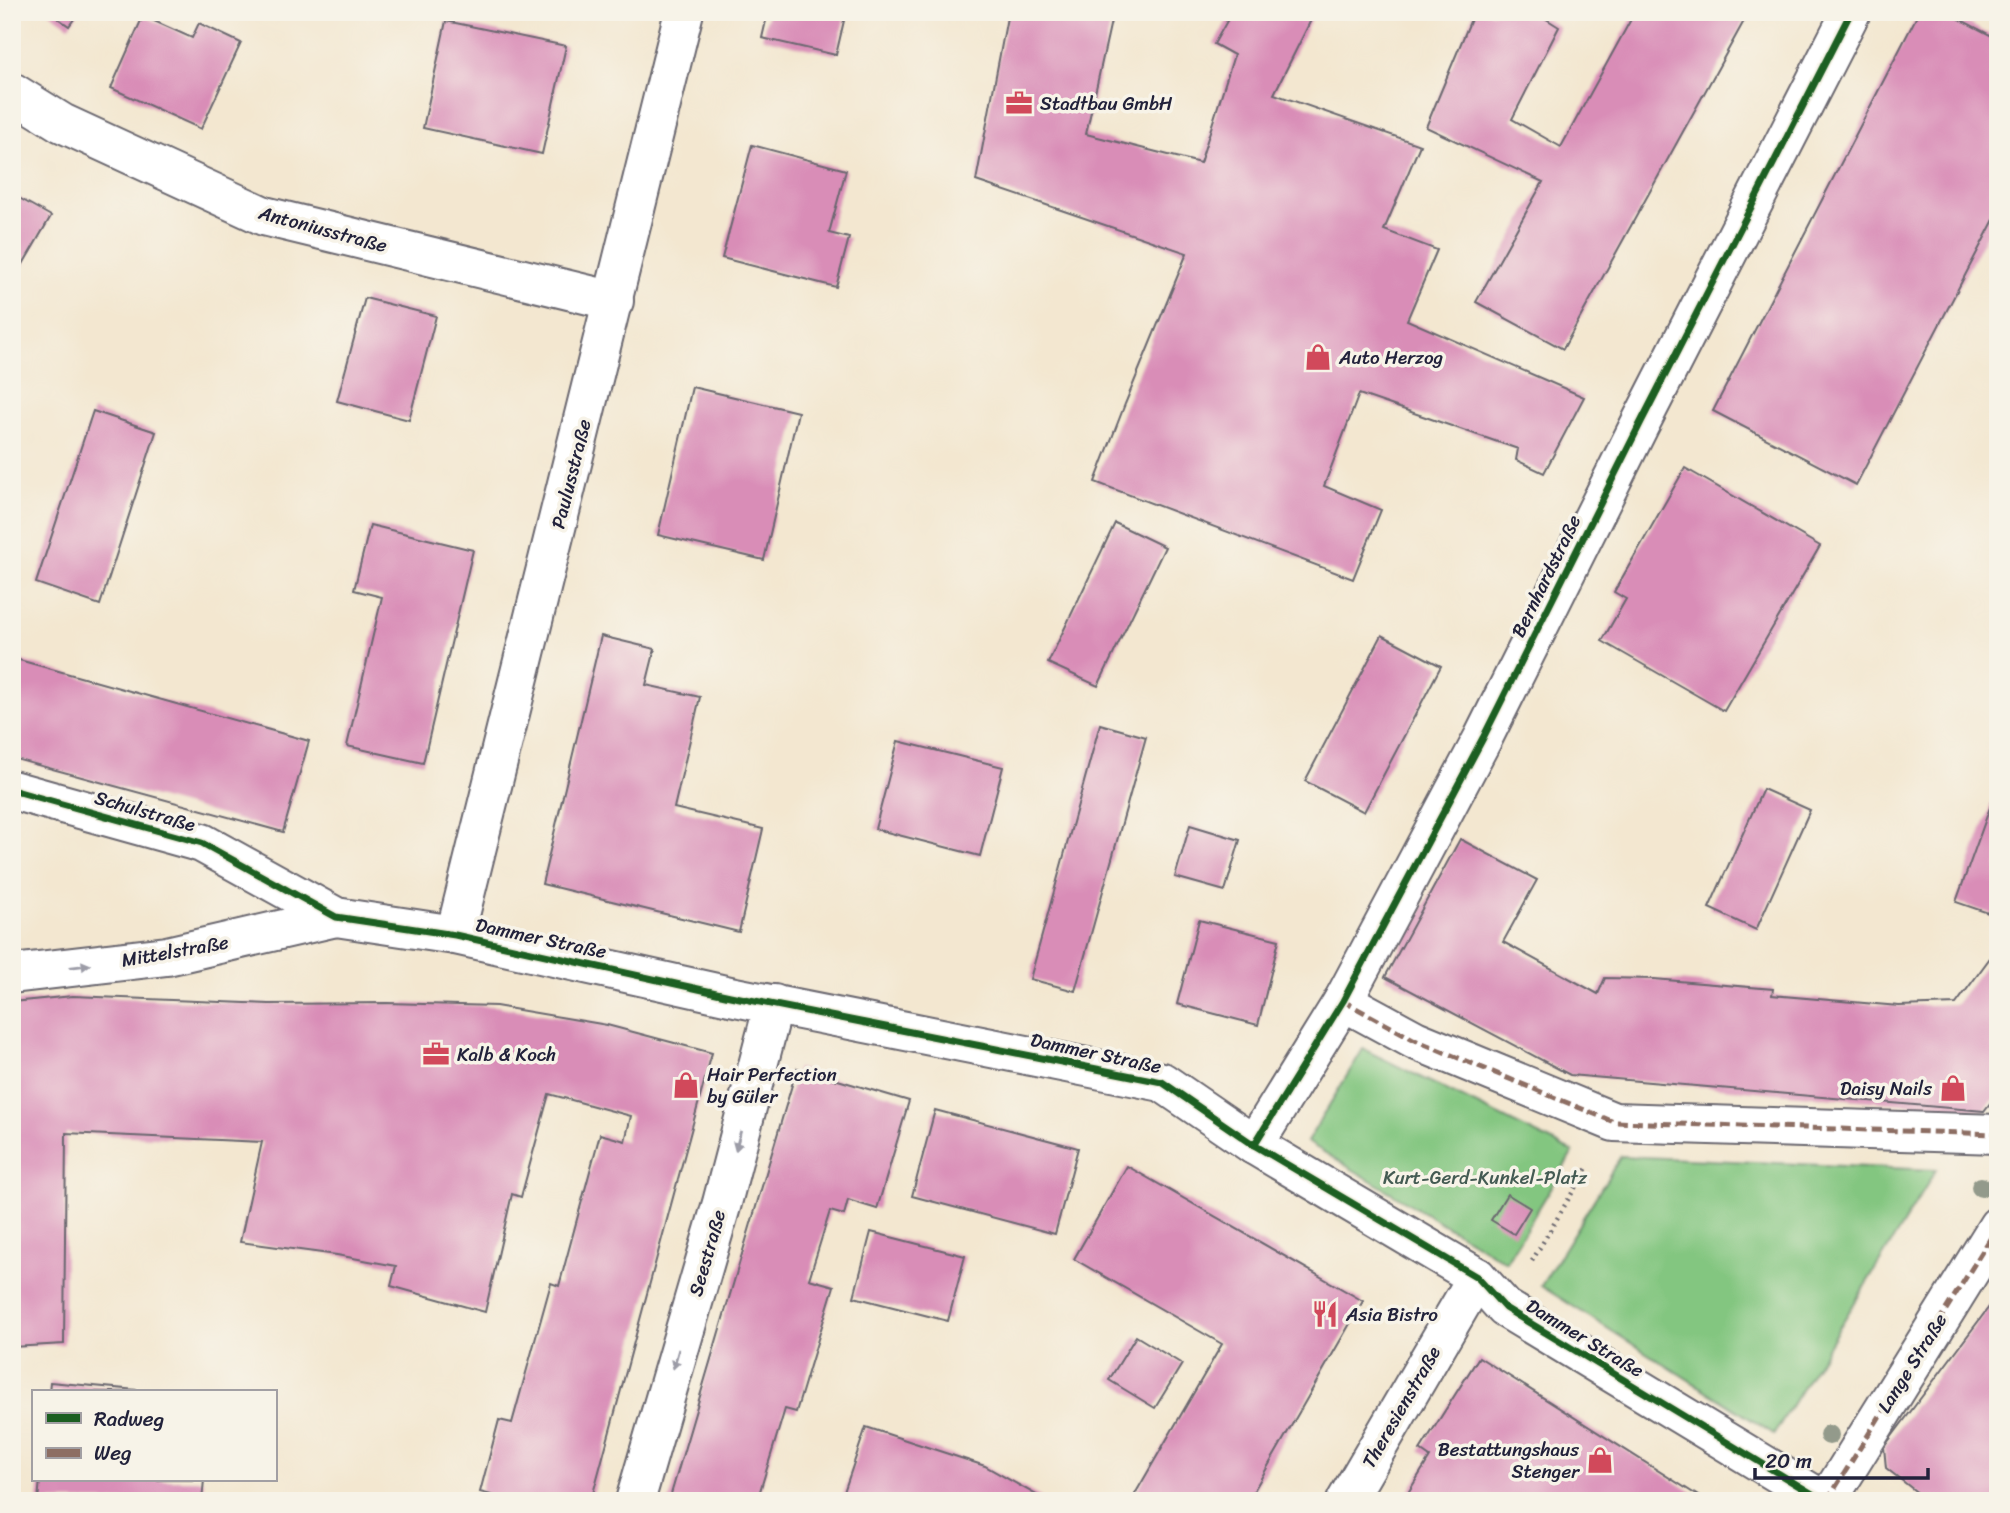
<svg xmlns="http://www.w3.org/2000/svg" width="2010" height="1513" viewBox="0 0 2010 1513" font-family="Sriracha,sans-serif">
<rect width="100%" height="100%" fill="#f7f3e8"/>
<filter id="ink" filterUnits="userSpaceOnUse"><feTurbulence type="fractalNoise" baseFrequency=".0143" numOctaves="2"/><feDisplacementMap in="SourceGraphic" scale="14" xChannelSelector="R" yChannelSelector="G"/><feConvolveMatrix kernelMatrix="1 2 1 2 8 2 1 2 1" color-interpolation-filters="sRGB"/></filter>
<filter id="wash" filterUnits="userSpaceOnUse"><feTurbulence type="fractalNoise" baseFrequency=".00686" numOctaves="4" result="noise"/><feDisplacementMap in="SourceGraphic" scale="28" xChannelSelector="R" yChannelSelector="G"/><feGaussianBlur stdDeviation="1.57" result="paint"/><feColorMatrix in="noise" values="0 0 0 0 0 0 0 0 0 0 0 0 0 0 0 0 0 1.4 0 .05"/><feComposite in="paint" operator="in"/></filter>
<g filter="url(#wash)">
<rect width="100%" height="100%" fill="#f3e7d0"/>
<!-- green -->
<g fill="#83c680" stroke="#52745e" stroke-width="2">
<polygon points="1363,1049 1573,1152 1506,1262 1307,1142"/>
<polygon points="1621,1156 1936,1170 1774,1434 1541,1286"/>
</g>
<g id="blocks">
<!-- building -->
<g fill="#d98db7">
<polygon points="49,12 79,12 69,26"/>
<polygon points="768,12 846,12 836,55 762,38"/>
<polygon points="1008,12 1113,12 1086,134 1200,163 1234,55 1214,44 1232,12 1315,12 1274,94 1420,145 1384,230 1437,250 1407,320 1584,397 1544,473 1516,460 1518,449 1359,394 1324,486 1381,510 1353,579 1095,482 1125,404 1187,253 976,181"/>
<polygon points="1474,12 1535,12 1559,27 1512,119 1561,147 1635,12 1749,12 1563,349 1476,302 1543,182 1426,127"/>
<polygon points="1919,12 1946,12 1998,39 1998,212 1856,485 1713,411"/>
<polygon points="143,16 192,38 199,23 241,43 201,129 111,88"/>
<polygon points="446,21 566,46 542,154 423,128"/>
<polygon points="752,145 846,170 829,233 849,238 836,287 722,258"/>
<polygon points="12,194 51,216 12,283"/>
<polygon points="365,298 436,316 409,420 337,401"/>
<polygon points="692,387 798,412 764,560 658,535"/>
<polygon points="93,411 156,432 100,605 36,583"/>
<polygon points="1685,468 1820,546 1724,711 1602,641 1626,599 1614,592"/>
<polygon points="1115,523 1165,547 1098,686 1048,663"/>
<polygon points="370,525 473,550 423,763 347,746 382,597 354,590"/>
<polygon points="1382,635 1441,666 1364,812 1305,781"/>
<polygon points="601,636 655,649 646,685 700,697 674,808 763,829 739,932 542,884"/>
<polygon points="12,658 309,741 283,832 12,758"/>
<polygon points="1100,724 1146,737 1075,991 1030,979"/>
<polygon points="898,741 1003,767 980,856 875,829"/>
<polygon points="1997,788 1998,914 1997,916 1956,902"/>
<polygon points="1763,789 1810,810 1756,930 1709,908"/>
<polygon points="1190,825 1240,840 1225,891 1175,877"/>
<polygon points="1460,839 1537,880 1503,942 1598,994 1605,978 1654,979 1773,989 1772,995 1899,1006 1956,1004 1998,947 1998,1093 1984,1111 1570,1075 1385,977"/>
<polygon points="1199,920 1279,940 1258,1025 1177,1004"/>
<polygon points="73,996 269,1004 387,1003 496,1006 607,1025 712,1053 591,1501 506,1501 506,1499 480,1492 499,1420 512,1423 551,1283 559,1286 600,1134 625,1141 631,1116 549,1094 521,1197 512,1194 485,1312 391,1286 396,1266 337,1255 240,1242 262,1142 66,1133 64,1344 12,1347 12,1002"/>
<polygon points="797,1068 909,1101 877,1209 848,1200 844,1215 830,1211 809,1279 834,1286 796,1412 785,1409 757,1501 669,1501"/>
<polygon points="935,1110 1078,1148 1055,1234 912,1196"/>
<polygon points="1127,1166 1363,1301 1248,1501 1131,1501 1222,1344 1074,1259"/>
<polygon points="1507,1194 1530,1208 1514,1234 1491,1220"/>
<polygon points="871,1232 965,1256 948,1321 854,1297"/>
<polygon points="1998,1295 1998,1501 1928,1501 1886,1468 1884,1447"/>
<polygon points="1136,1336 1182,1364 1155,1408 1109,1380"/>
<polygon points="1479,1357 1706,1501 1403,1501 1430,1457 1420,1450"/>
<polygon points="50,1382 136,1390 136,1392 49,1392"/>
<polygon points="866,1427 985,1466 1047,1501 841,1501"/>
<polygon points="40,1480 204,1480 202,1501 38,1501"/>
</g>
</g>
</g>
<g filter="url(#ink)">
<use href="#blocks" fill-opacity="0" stroke="#6b676f" stroke-width="2"/>
<g fill="none" stroke-linecap="round" stroke-linejoin="round">
<defs>
<g id="minor">
<polyline points="12,92 62,123 264,216 614,301"/>
<polyline points="12,790 202,843 336,917 455,935 730,996 1162,1082 1254,1145 1477,1277 1505,1308 1824,1501"/>
<polyline points="455,935 684,12"/>
<polyline points="12,974 167,956 336,917"/>
<polyline points="1343,1001 1415,1040 1614,1122 1998,1134"/>
<polyline points="1254,1145 1343,1001 1483,738 1640,424 1851,12"/>
<polyline points="635,1501 722,1203 774,1004"/>
<polyline points="1346,1501 1477,1277"/>
<polyline points="1827,1501 1998,1226"/>
</g>
</defs>
<!-- minor casing -->
<use href="#minor" stroke="#6b676f" stroke-width="42"/>
<!-- path -->
<polyline stroke="#6b676f" stroke-width="4.5" stroke-dasharray="2 5" stroke-linecap="butt" points="1532,1261 1588,1166"/>
<!-- minor -->
<use href="#minor" stroke="#fff" stroke-width="38"/>
<!-- quiet -->
<g stroke="#8d6e63" stroke-width="5" stroke-dasharray="10 5" stroke-linecap="butt">
<polyline points="1343,1001 1415,1040 1614,1122 1998,1134"/>
<polyline points="1827,1501 1998,1226"/>
</g>
<defs>
<g id="cycleway">
<polyline points="12,790 202,843 336,917 455,935 730,996 1162,1082 1254,1145 1477,1277 1505,1308 1824,1501"/>
<polyline points="1254,1145 1343,1001 1483,738 1640,424 1851,12"/>
</g>
</defs>
<!-- cycleway casing -->
<use href="#cycleway" stroke="#f7f3e8" stroke-width="11"/>
<!-- cycleway -->
<use href="#cycleway" stroke="#1b5e20" stroke-width="7"/>
</g>
<!-- trees -->
<g fill="#939a8b">
<circle cx="1981" cy="1187" r="10"/>
<circle cx="1829" cy="1435" r="10"/>
</g>
<!-- one-way arrows -->
<defs><path id="oneway-solid" d="M-6-.8H1V-3.2L6.5 0L1 3.2V.8H-6Z" transform="scale(1.75)"/></defs>
<g fill="#9c9ca7">
<use href="#oneway-solid" transform="translate(80 966) rotate(-7)"/>
<use href="#oneway-solid" transform="translate(738 1141) rotate(105)"/>
<use href="#oneway-solid" transform="translate(676 1359) rotate(106)"/>
</g>
</g>
<!-- icons -->
<defs>
<symbol id="office-bare" viewBox="-9 -9 18 18"><path d="M-6-3h4V-5.5h4V-3h4V5H-6ZM-1-4.5V-3h2v-1.5ZM-6 0V1H6V0Z" fill="#d1495b" stroke="#f7f3e8" stroke-width="2.5" paint-order="stroke"/></symbol>
<symbol id="shop-bare" viewBox="-9 -9 18 18"><path d="M-5-2.5h2.3a2.7 3.5 0 0 1 5.4 0H5L5.5 6h-11ZM-1.5-2.5h3a1.5 2.3 0 0 0-3 0Z" fill="#d1495b" stroke="#f7f3e8" stroke-width="2.5" paint-order="stroke"/></symbol>
<symbol id="restaurant-bare" viewBox="-9 -9 18 18"><path d="M-5-6h1v4h1v-4h1v4h1v-4h1v5L-1.5 .5V6h-2V.5L-5-1ZM5-6V6H3V1.5H1.5Q1.5-4 5-6Z" fill="#d1495b" stroke="#f7f3e8" stroke-width="2.5" paint-order="stroke"/></symbol>
</defs>
<g fill-rule="evenodd">
<use href="#office-bare" x="1000" y="84" width="38" height="38"/>
<use href="#shop-bare" x="1299" y="338" width="38" height="38"/>
<use href="#office-bare" x="417" y="1035" width="38" height="38"/>
<use href="#shop-bare" x="667" y="1066" width="38" height="38"/>
<use href="#shop-bare" x="1934" y="1069" width="38" height="38"/>
<use href="#restaurant-bare" x="1306" y="1295" width="38" height="38"/>
<use href="#shop-bare" x="1581" y="1441" width="38" height="38"/>
</g>
<g text-anchor="middle" dominant-baseline="central" stroke-width="7" stroke-linejoin="round" paint-order="stroke">
<!-- poi labels -->
<g font-size="19" fill="#22223b" stroke="#f7f3e8" text-anchor="start">
<text x="1040" y="103">Stadtbau GmbH</text>
<text x="1339" y="357">Auto Herzog</text>
<text x="457" y="1054">Kalb &amp; Koch</text>
<text x="707" y="1074">Hair Perfection<tspan x="707" dy="22">by Güler</tspan></text>
<text x="1932" y="1088" text-anchor="end">Daisy Nails</text>
<text x="1346" y="1314">Asia Bistro</text>
<text x="1579" y="1449" text-anchor="end">Bestattungshaus<tspan x="1579" dy="22">Stenger</tspan></text>
</g>
<!-- street labels -->
<g font-size="19" fill="#22223b" stroke="#f7f3e8">
<text transform="translate(323 229) rotate(15)">Antoniusstraße</text>
<text transform="translate(571 474) rotate(-76)">Paulusstraße</text>
<text transform="translate(1546 576) rotate(-64)">Bernhardstraße</text>
<text transform="translate(145 811) rotate(16)">Schulstraße</text>
<text transform="translate(541 938) rotate(12)">Dammer Straße</text>
<text transform="translate(175 951) rotate(-10)">Mittelstraße</text>
<text transform="translate(1096 1053) rotate(12)">Dammer Straße</text>
<text transform="translate(707 1253) rotate(-74)">Seestraße</text>
<text transform="translate(1585 1338) rotate(31)">Dammer Straße</text>
<text transform="translate(1912 1363) rotate(-58)">Lange Straße</text>
<text transform="translate(1401 1407) rotate(-60)">Theresienstraße</text>
</g>
<!-- park labels -->
<g font-size="19" fill="#445b53" stroke="#f7f3e8">
<text x="1485" y="1177">Kurt-Gerd-Kunkel-Platz</text>
</g>
</g>
<!-- margin -->
<rect width="2010" height="1513" fill="none" stroke="#f7f3e8" stroke-width="42"/>
<!-- legend -->
<rect x="32" y="1390" width="245" height="91" fill="#f7f3e8" stroke="#a29fa3" stroke-width="2"/>
<rect x="46" y="1413" width="35" height="10" fill="#1b5e20" stroke="#a29fa3" stroke-width="2"/>
<text x="94" y="1426" font-size="21" fill="#22223b">Radweg</text>
<rect x="46" y="1448" width="35" height="10" fill="#8d6e63" stroke="#a29fa3" stroke-width="2"/>
<text x="94" y="1460" font-size="21" fill="#22223b">Weg</text>
<!-- scale -->
<path d="M1755 1468v10h173v-10" fill="none" stroke="#22223b" stroke-width="3.5"/>
<text x="1765" y="1468" font-size="21" fill="#22223b" stroke="#f7f3e8" stroke-width="5" paint-order="stroke">20 m</text>
</svg>
